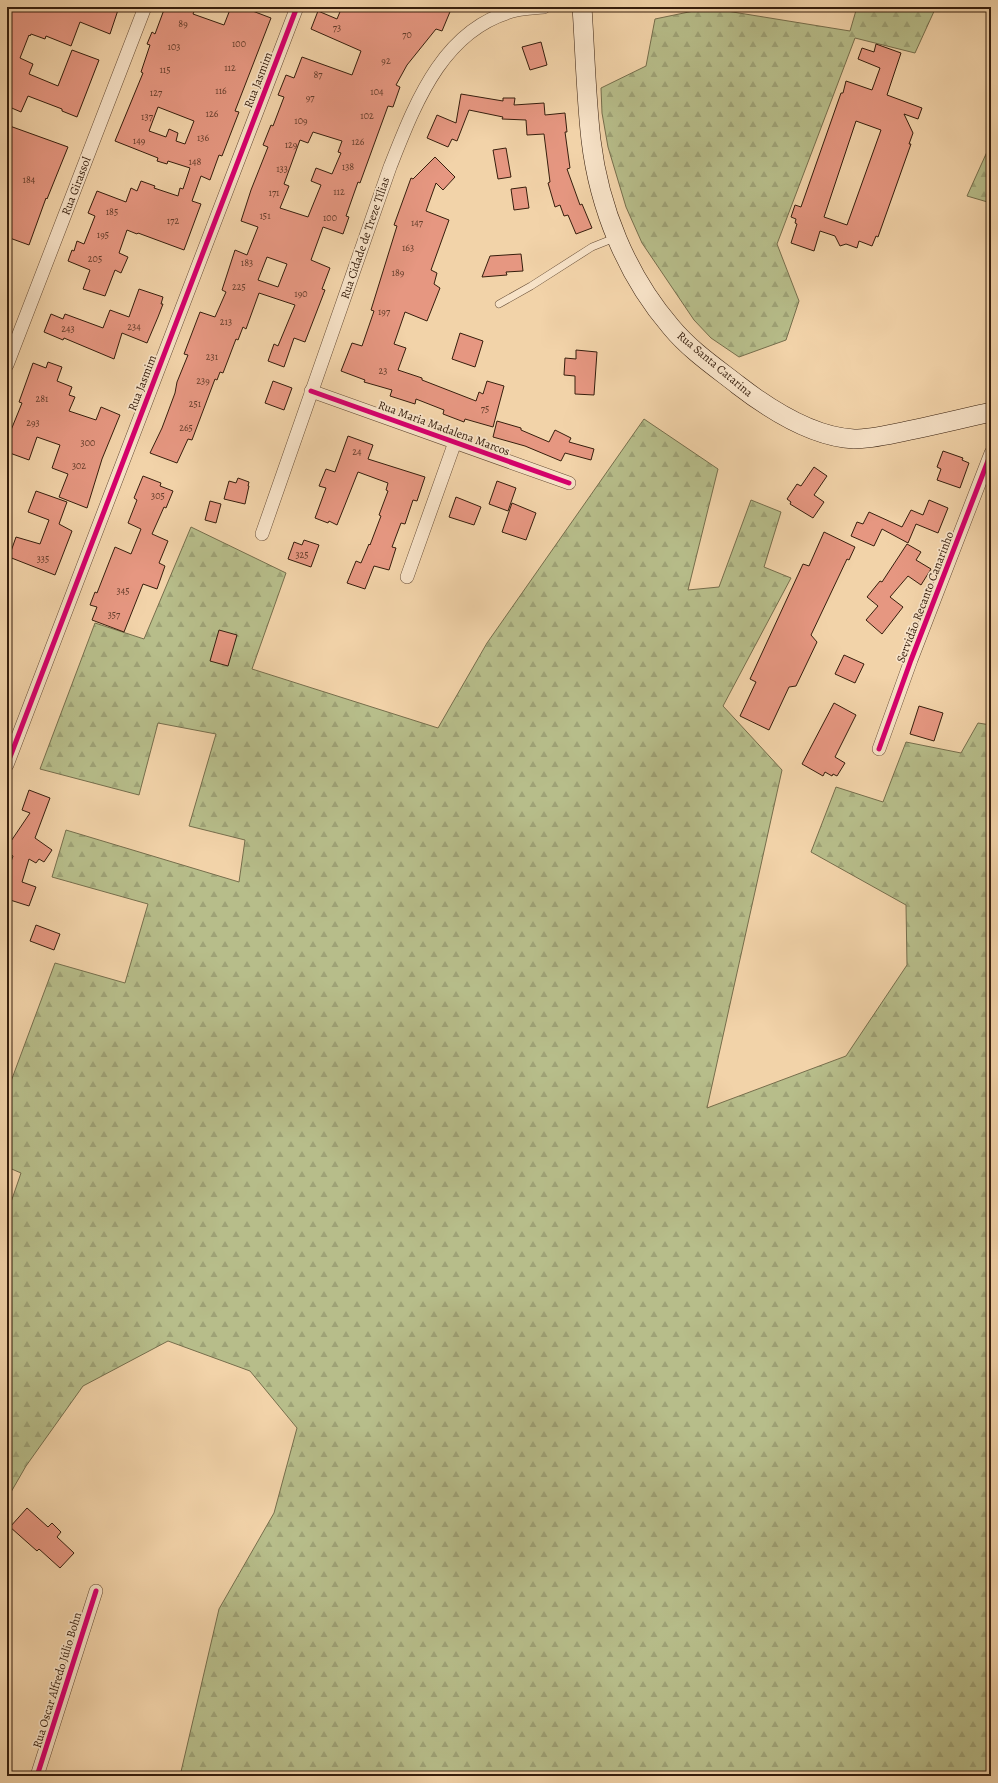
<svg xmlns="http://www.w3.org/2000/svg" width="998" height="1783" viewBox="0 0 998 1783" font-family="Alegreya,serif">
<defs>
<pattern id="forest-firs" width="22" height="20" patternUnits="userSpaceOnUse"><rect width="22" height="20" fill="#b7bd8a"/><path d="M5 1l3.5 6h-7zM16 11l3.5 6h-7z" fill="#9ea276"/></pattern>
</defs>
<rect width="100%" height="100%" fill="#f2d3a9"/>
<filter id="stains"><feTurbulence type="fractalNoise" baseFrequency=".005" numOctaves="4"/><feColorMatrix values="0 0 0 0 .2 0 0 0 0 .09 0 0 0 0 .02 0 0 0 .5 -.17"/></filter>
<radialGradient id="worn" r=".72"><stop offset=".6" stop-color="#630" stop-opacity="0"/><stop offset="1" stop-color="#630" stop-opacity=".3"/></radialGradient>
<!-- forest -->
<g fill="url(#forest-firs)" stroke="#766e4c">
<polygon points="857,7 936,7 915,53 855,38 777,244 799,301 786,340 739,357 711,338 694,320 642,243 626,207 608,147 602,113 601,88 646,66 655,19 708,8 850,31"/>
<polygon points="991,143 991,203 967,196"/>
<polygon points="644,419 718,469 688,590 719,587 751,500 781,512 764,567 791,578 723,706 782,770 707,1108 846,1056 907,965 906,905 811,852 836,787 883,802 906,742 961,753 978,723 991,725 991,1776 180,1776 219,1609 274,1513 297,1428 250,1371 168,1341 83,1386 26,1466 7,1499 7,1207 9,1208 21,1173 7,1167 7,1092 55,963 125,983 148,904 52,877 66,830 239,882 245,840 189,826 216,734 158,723 139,795 40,769 95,623 144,639 191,527 286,573 252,669 438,728 487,643"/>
</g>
<!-- building -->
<g fill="#e69781" stroke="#361e0d" fill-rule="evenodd">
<polygon points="13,7 119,7 110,34 80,22 71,46 46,36 45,39 31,34 30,36 29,35 20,58 33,64 29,74 58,86 72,50 99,60 77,117 62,111 62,109 28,96 21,112 7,106 7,21"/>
<path d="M165,7L176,11L178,7H196L193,14L224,25L231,7H242L271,18L235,111L239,112L222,156L219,155L210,180L201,176L192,201L201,204L184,250L138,233L137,234L127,230L119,253L128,257L121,273L115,270L105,296L83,289L90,270L68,261L72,250L74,251L77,241L84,244L95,216L88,213L97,191L126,202L131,188L137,191L141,181L155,186L154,188L178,196L180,188L183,189L190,168L168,161L167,164L157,161L158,158L115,141L143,73L141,72L150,45L147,44L152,32L155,34ZM158,107L194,121L185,144L176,141L178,133L169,129L166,137L149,131Z"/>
<path d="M342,7L351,11L353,7H452L442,31L436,29L407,65L396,85L400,87L393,107L388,106L360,183L358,182L346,216L349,217L343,234L323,227L311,260L330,268L322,289L325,290L305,342L294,338L284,367L268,361L274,344L278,346L295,305L259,293L246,329L243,327L238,340L236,339L223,373L220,372L217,380L215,379L192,440L188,439L177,463L150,453L162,428L175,393L177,382L188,355L184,354L200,312L215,317L226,292L222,290L235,250L247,255L258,227L241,221L251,190L268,147L263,145L271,125L273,126L284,97L278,95L286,75L294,78L302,57L352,75L361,51L311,29L318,11L337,19ZM313,132L342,141L338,152L341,153L332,174L316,168L311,181L321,185L308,217L280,208L289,186L284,184L300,140L308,143ZM267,257L287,264L278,287L258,280Z"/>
<polygon points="541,42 547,65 530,70 522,47"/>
<path d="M876,44L901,53L887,95L922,108L918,119L904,114L913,133L909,144H911L878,237L876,236L872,246L859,241L857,248L846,244L840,246L835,236L820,231L814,251L791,243L797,224L795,223L796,219L791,217L795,205L801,207L841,93H843L846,81L872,90L880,68L858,59L862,48L874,52ZM856,121L881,130L847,225L824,217Z"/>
<polygon points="461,94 503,101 503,98 515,98 514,105 544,103 545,115 565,113 567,132 565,132 570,168 567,169 580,205 582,204 592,228 576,234 568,215 564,216 560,205 555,207 548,183 550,182 544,134 527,135 526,120 502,119 503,117 469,110 457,141 452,139 448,147 427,138 437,115 456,123"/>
<polygon points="7,125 68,147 47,199 46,198 29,245 7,237"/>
<polygon points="506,148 511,177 498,179 493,150"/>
<polygon points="435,157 455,177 443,190 436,183 426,211 449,220 431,270 437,273 434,284 440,288 427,321 405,312 394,344 406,348 398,370 422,378 422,380 476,401 479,392 483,394 487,381 504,386 493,427 465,419 464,422 443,414 444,410 416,399 415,404 390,396 392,390 364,382 365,380 341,371 352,343 362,346 374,311 371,310 397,226 394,225 411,178 413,179"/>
<polygon points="526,187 529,208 514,210 511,189"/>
<polygon points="521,254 523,271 506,272 507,275 482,277 490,256"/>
<polygon points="139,289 163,297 161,304 163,304 158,317 147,343 122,333 114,359 64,338 63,340 44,332 51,314 63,319 65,314 103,328 110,310 129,317"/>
<polygon points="460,333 483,341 475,367 452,359"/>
<polygon points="576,350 597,352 594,395 575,394 575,376 564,375 565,358 576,359"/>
<polygon points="48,362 62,367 57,381 72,387 69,395 75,397 69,411 96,420 101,407 120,415 102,459 87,508 59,497 68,474 52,468 60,445 37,437 29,460 7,452 7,435 9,435 22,403 19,402 33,363 46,368"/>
<polygon points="273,381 292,388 284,410 265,403"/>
<polygon points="497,421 521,428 521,430 549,442 555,430 571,438 569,442 594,449 591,460 565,453 561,461 525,446 493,437"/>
<polygon points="348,436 373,445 368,459 425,477 417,501 413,500 405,524 401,523 392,547 396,548 389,570 374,566 365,589 347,583 356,561 361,563 369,544 370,545 381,516 379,515 388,491 386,490 388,483 358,472 337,525 329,521 328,523 315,518 326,488 319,486 326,469 335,472"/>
<polygon points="943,451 963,458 962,460 969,463 960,488 937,480 941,469 937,467"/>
<polygon points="814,467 827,476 814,495 824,502 813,518 790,504 791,502 787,499 797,484 801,486"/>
<polygon points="143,476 161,483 160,486 173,491 166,508 164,507 152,534 168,541 159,563 165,566 157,589 143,584 124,632 92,620 97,607 90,605 95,592 97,593 115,547 131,554 141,529 128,523 137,500 134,498"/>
<polygon points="238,478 249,482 248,486 249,486 245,504 224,499 229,481 236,483"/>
<polygon points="497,481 516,488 508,511 489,504"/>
<polygon points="36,491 67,502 59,524 72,531 55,575 9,557 16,537 40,544 49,520 28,512"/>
<polygon points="456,497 481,507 474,525 449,517"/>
<polygon points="929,500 948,508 938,533 916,524 908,543 882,529 874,546 851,536 857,522 863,524 869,512 902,527 911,510 923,515"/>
<polygon points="210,501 221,504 216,523 205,520"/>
<polygon points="512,503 536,513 526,540 502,532"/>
<polygon points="824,532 855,547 849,560 847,559 811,635 817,642 796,686 789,687 769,730 740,716 756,682 750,679 803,564 809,566"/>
<polygon points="304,540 319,545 311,567 288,559 294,542 302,545"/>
<polygon points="907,544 921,552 916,560 931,569 921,585 908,576 890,597 903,607 882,634 866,620 878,606 867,597 880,581 882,582"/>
<polygon points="219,630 237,635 228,666 210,661"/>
<polygon points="844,655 864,664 855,683 835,674"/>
<polygon points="834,703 856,715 835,757 845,763 837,776 833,774 832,776 825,772 823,776 802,764"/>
<polygon points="919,706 943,713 934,741 910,734"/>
<polygon points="29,790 50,798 35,838 52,850 44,862 39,859 36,863 29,859 22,882 36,887 29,906 7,899 7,873 13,856 7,852 7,847 30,813 22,810"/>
<polygon points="36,925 60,934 54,950 30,941"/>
<polygon points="27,1508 48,1527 52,1523 61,1532 57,1537 74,1553 60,1568 39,1549 37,1551 10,1527"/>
</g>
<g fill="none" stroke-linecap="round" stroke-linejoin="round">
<defs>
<polyline id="lane" points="499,304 531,286 592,247 617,237"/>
<g id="street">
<polyline points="7,365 145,7"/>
<polyline points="311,391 569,483"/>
<path d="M262,534L390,167C415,104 443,27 517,10C525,8 535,8 544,7"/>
<polyline points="407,577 455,442"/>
<polyline points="879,749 911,660 991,453"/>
<polyline points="7,765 297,7"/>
<polyline points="37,1776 96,1591"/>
</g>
<path id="secondary" d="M582,7C585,51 586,96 591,140C599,208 627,276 671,327C690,350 715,367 738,385C769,409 812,437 854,439C870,439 887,435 902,432C932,426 961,419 991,412"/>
</defs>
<!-- lane casing -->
<use href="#lane" stroke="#654b34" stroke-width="8"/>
<!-- street casing -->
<use href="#street" stroke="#654b34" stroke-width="14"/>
<!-- secondary casing -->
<use href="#secondary" stroke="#361e0d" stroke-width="20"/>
<!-- lane -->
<use href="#lane" stroke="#f7e2c7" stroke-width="7"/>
<!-- street -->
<use href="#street" stroke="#f7e2c7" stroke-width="13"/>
<!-- secondary -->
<use href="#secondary" stroke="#f7e2c7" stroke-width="19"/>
<defs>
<g id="cycleway">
<polyline points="311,391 569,483"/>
<polyline points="879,749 911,660 991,453"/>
<polyline points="7,765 297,7"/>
<polyline points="37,1776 96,1591"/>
</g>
</defs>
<!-- cycleway casing -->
<use href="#cycleway" stroke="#f7e2c7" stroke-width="8"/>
<!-- cycleway -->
<use href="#cycleway" stroke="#d6006c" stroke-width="5"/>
</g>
<g text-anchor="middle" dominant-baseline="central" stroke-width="3.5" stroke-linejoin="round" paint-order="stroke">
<!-- number labels -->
<g font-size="10" fill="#623c2a">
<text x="183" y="23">89</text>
<text x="337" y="27">73</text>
<text x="407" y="34">70</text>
<text x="239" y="43">100</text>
<text x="174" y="46">103</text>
<text x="386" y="60">92</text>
<text x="230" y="67">112</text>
<text x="165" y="69">115</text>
<text x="318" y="74">87</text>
<text x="221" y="90">116</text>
<text x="377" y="91">104</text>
<text x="156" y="92">127</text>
<text x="310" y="97">97</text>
<text x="212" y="113">126</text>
<text x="367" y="115">102</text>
<text x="147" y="116">137</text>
<text x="301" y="120">109</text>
<text x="203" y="137">136</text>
<text x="139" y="140">149</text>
<text x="358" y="141">126</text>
<text x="291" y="144">129</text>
<text x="195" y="161">148</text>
<text x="348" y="166">138</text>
<text x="282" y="168">133</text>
<text x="29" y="179">184</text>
<text x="339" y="191">112</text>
<text x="274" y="192">171</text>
<text x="112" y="211">185</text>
<text x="265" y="215">151</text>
<text x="330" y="217">100</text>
<text x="173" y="220">172</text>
<text x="417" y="222">147</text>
<text x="103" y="234">195</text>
<text x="408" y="247">163</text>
<text x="95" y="258">205</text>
<text x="247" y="262">183</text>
<text x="398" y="272">189</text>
<text x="239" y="286">225</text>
<text x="301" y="293">190</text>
<text x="384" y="311">197</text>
<text x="226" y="321">213</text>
<text x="134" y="326">234</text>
<text x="68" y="328">243</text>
<text x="212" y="356">231</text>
<text x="383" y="370">23</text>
<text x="203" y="380">239</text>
<text x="42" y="398">281</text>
<text x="195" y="403">251</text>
<text x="485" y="408">75</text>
<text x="33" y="422">293</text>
<text x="186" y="427">265</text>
<text x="88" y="442">300</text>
<text x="357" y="451">24</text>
<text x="79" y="465">302</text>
<text x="158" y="495">305</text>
<text x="302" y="554">325</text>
<text x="43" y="558">335</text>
<text x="123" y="590">345</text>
<text x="114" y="614">357</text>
</g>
<!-- street labels -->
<g font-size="12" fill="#361e0d" stroke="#f7e2c7">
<text transform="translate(258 80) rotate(-69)">Rua Jasmim</text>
<text transform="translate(76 186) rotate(-69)">Rua Girassol</text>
<text transform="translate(365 238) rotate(-71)">Rua Cidade de Treze Tílias</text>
<text transform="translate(715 364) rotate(40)">Rua Santa Catarina</text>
<text transform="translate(142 383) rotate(-69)">Rua Jasmim</text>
<text transform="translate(444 428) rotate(20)">Rua Maria Madalena Marcos</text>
<text transform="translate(925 597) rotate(-69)">Servidão Recanto Canarinho</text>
<text transform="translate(57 1680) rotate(-73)">Rua Oscar Alfredo Júlio Bohn</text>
</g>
</g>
<!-- margin -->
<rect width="998" height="1783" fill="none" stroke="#f2d3a9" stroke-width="24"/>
<rect x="8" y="8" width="982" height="1767" fill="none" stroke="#361e0d" stroke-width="2"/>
<rect x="12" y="12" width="974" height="1759" fill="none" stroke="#361e0d"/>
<rect width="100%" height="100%" filter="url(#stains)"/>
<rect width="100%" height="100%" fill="url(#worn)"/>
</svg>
